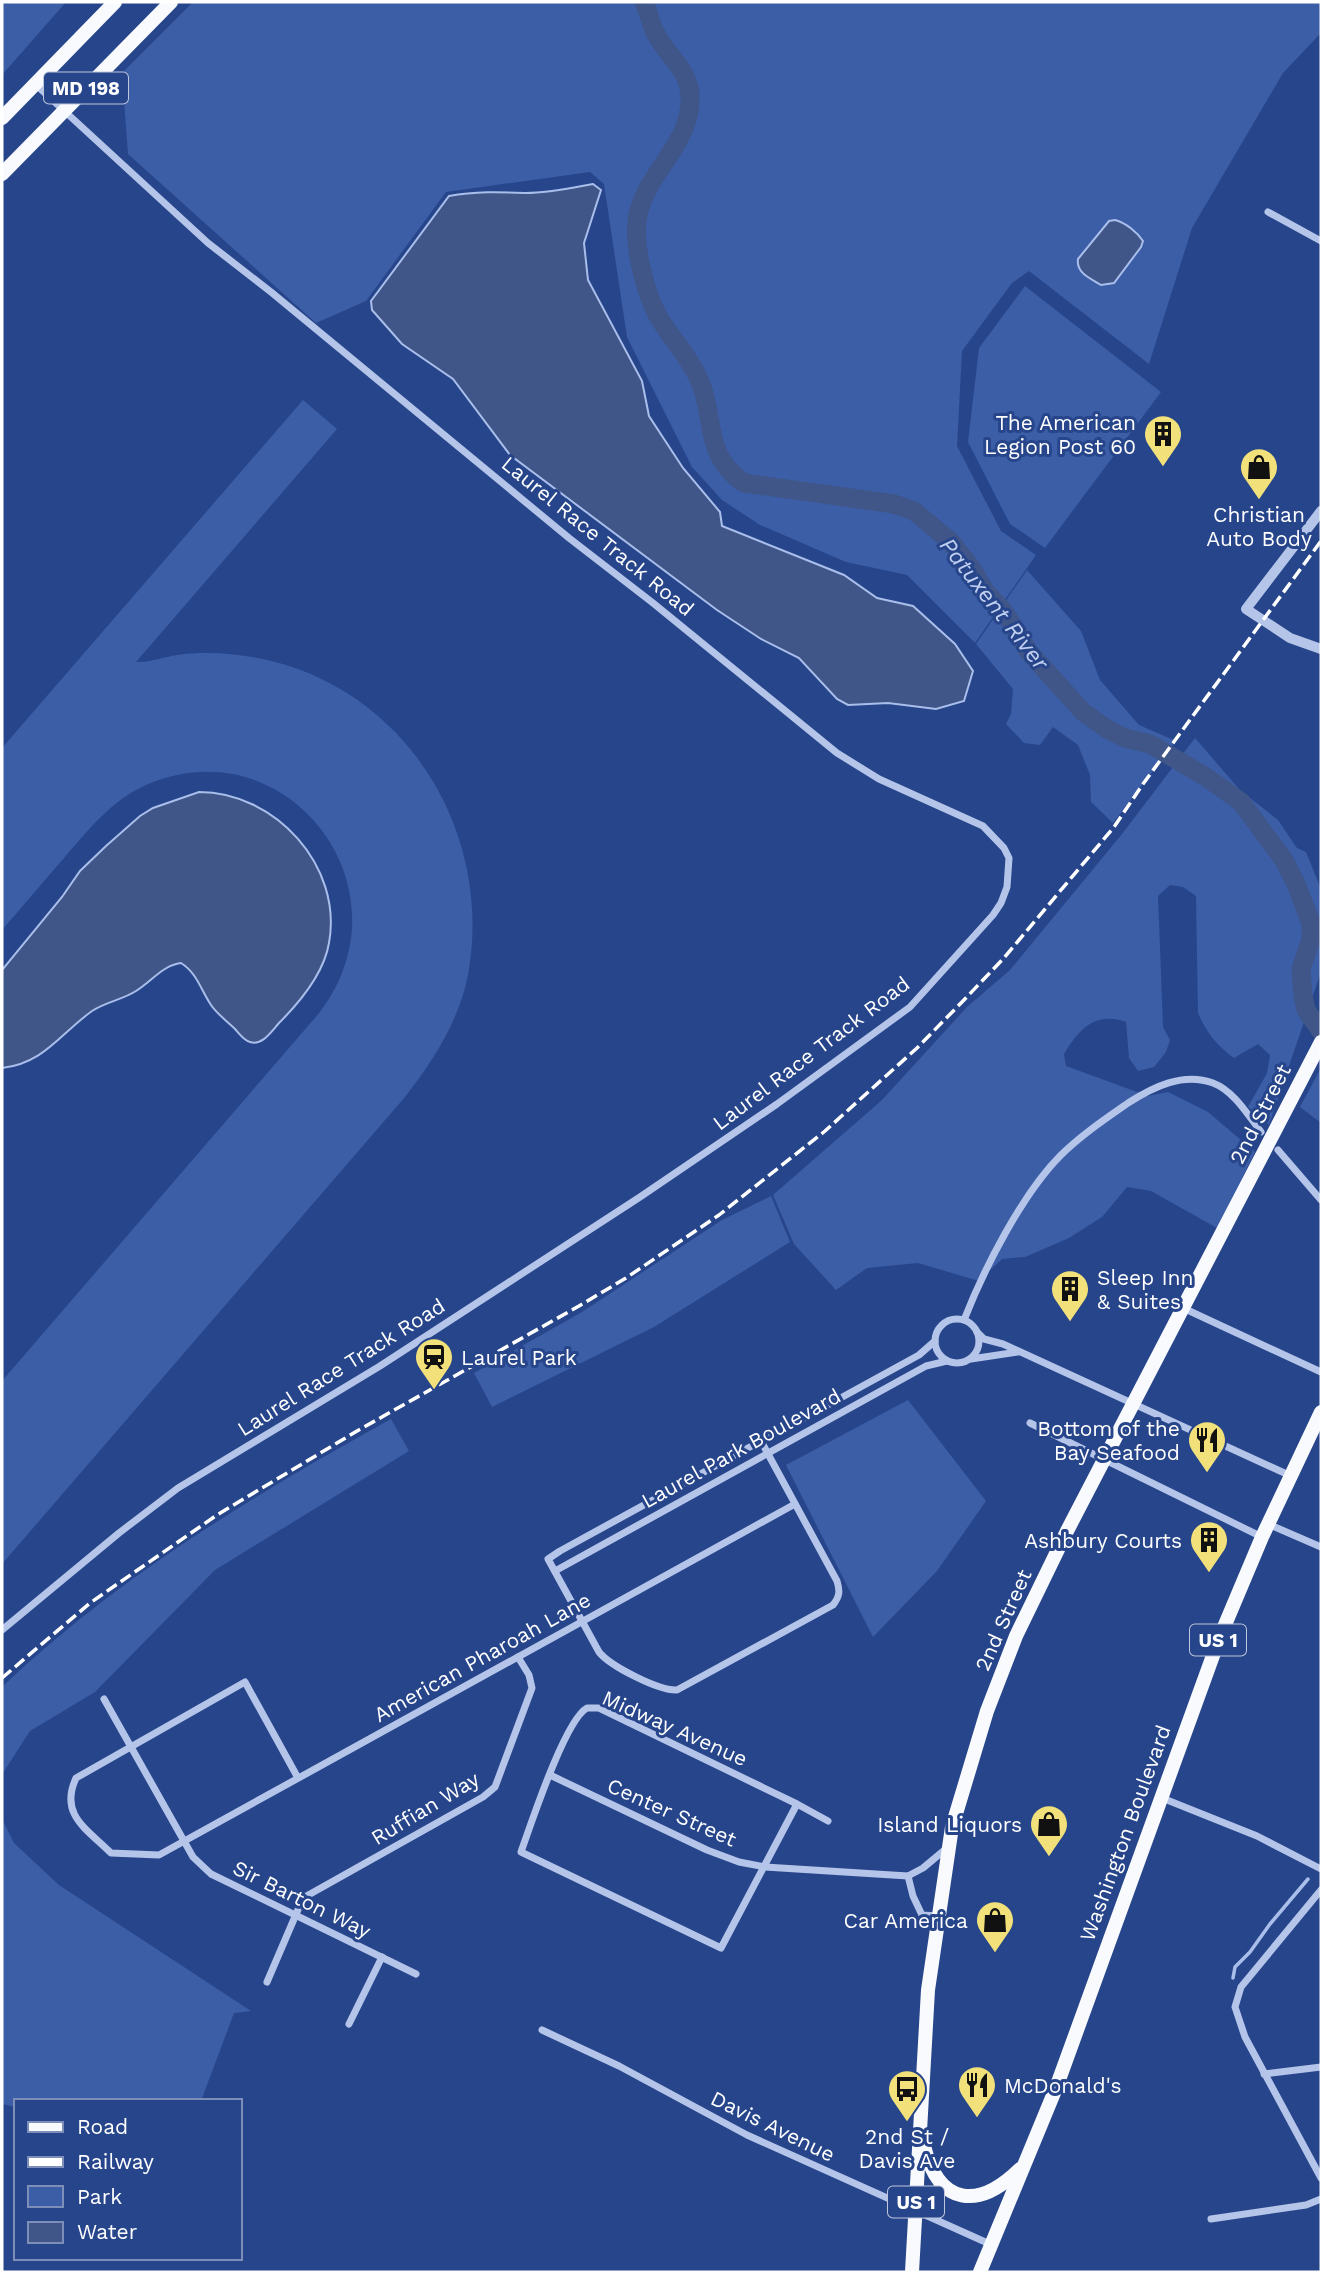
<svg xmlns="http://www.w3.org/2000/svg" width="1323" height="2274" viewBox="0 0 1323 2274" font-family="'Work Sans',sans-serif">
<rect width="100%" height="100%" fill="#27458a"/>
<!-- green -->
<g fill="#3b5ea7">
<polygon points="2,2 66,2 2,75"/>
<polygon points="193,2 1321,2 1321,33 1283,73 1192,228 1149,364 1029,271 1012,283 962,351 957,446 1001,531 1036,555 975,643 907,575 846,562 760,525 722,500 692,467 627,337 604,184 590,172 446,192 366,301 316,323 128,154 122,73"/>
<polygon points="1025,286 1161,392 1045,548 1010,524 968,442 979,348"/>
<path d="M303,400L337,429L136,662C148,663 164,657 177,655C215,650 256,655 292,667C420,710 492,845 468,975C459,1021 433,1061 405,1097L2,1564V1381L320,1012C414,887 286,724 146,785C112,800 88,830 64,858C43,882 23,906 2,930V748Z"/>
<polygon points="1027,570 1081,631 1100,680 1139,725 1176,741 1113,823 1091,802 1090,775 1078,745 1053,727 1040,745 1024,743 1006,724 1011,714 1013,689 976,644"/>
<path d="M1195,738L1240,790L1278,820L1297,848L1306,852L1321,889V972L1269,1125L1248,1107L1267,1073L1270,1055L1258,1044L1234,1058C1217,1046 1206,1032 1198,1013L1196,896L1183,887L1170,885L1158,896L1163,1027L1170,1040L1166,1052L1154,1067L1138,1071L1129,1058L1126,1022C1095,1011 1079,1029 1064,1054L1066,1066L1148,1096L1168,1092L1208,1112L1255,1152L1217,1228L1151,1191L1127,1187L1102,1217L1069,1238L1025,1257L1002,1259L979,1281L918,1263L867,1268L836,1290L794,1244L773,1195L882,1100L967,1007L1010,970L1122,834Z"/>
<polygon points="1321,1068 1321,1123 1300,1107"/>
<polygon points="771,1196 790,1242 654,1327 492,1407 474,1373 582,1312 722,1220"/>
<polygon points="908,1400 986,1501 937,1571 873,1637 786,1465"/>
<path d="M391,1419L409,1451L215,1570L95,1692L30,1731L3,1773L2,1806V1687C116,1578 254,1495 391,1419Z"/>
<polygon points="2,1819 14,1843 59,1885 251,2011 234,2013 201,2101 16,2101 16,2107 2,2104"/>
</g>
<!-- water -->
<g fill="#405688" stroke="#a9beea" stroke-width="2">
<path d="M593,184L601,190L584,243L588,280L642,381L649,416L683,468L720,512L722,526L844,575L877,598L913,606L955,644L973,671L964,701L936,709L888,703L848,705L837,699L799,658L761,639L717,610L510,455L453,379L402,344L372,310L371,301L449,196C476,191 500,192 526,193C548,193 571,188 593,184Z"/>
<path d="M1115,220C1126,223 1137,232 1143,241L1141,247L1114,283L1101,285C1090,278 1076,273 1078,259L1109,221Z"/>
<path d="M199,792C275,792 343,866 329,943C324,973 300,1002 279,1023C271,1032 262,1046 250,1042C243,1040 239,1033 234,1028C227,1021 217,1014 211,1005C201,990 197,973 181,963C163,965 151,982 136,991C122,1000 105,1002 92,1011C60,1034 43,1064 2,1068V970L62,897L80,871L106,846L140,816L153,808Z"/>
</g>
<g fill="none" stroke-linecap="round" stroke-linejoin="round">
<!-- stream -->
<polyline stroke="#a9beea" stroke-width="3.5" points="1233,1978 1235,1967 1250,1952 1270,1924 1308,1879"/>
<!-- river -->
<path stroke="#405688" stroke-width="19" d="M644,2C649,13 651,26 657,36C670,59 691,71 690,101C689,146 647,172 638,215C632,242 645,293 659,318C671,337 687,355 697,375C717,415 701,454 744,483L894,504L914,511L950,541L970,566L985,591L1005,613L1029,652L1083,712L1107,729L1125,738L1150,744L1206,777L1241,802L1284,860L1296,884L1311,923V939L1301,969L1303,995L1306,1010L1321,1031"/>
<!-- minor -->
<g stroke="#b5c5ea" stroke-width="7">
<polyline points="1268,212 1321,241"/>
<polyline points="1278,1150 1321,1200"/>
<polyline points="1183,1308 1321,1372"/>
<circle cx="957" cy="1341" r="22"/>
<path d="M964,1320C984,1269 1022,1194 1061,1155C1080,1136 1105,1119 1128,1103C1153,1087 1183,1072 1213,1083C1234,1091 1248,1115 1261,1132"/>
<polyline points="977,1332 984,1339 1003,1344 1291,1476"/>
<polyline points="971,1359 1018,1352"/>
<polyline points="1030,1423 1262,1537"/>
<path d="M761,1441L837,1581C840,1591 840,1596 833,1605L677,1690C659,1691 610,1666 599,1652L548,1559L560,1551L746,1449L775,1434L919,1355L935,1341"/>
<polyline points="1268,1524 1321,1547"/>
<polyline points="555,1571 926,1366 947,1361"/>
<polyline points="2,1630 119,1533 178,1488 380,1366 640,1197 777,1104 910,1007 993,915 1001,903 1007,887 1009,858 1004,848 983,826 879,779 837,753 653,603 569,538 271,292 208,243 35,84"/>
<polyline points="104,1699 193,1857 211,1874 416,1974"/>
<polyline points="550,1775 707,1850 739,1862 765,1867 908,1876 923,1868 947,1848"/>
<path d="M298,1778L245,1682L76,1778C59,1815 87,1829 111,1853L159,1855L795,1504"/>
<polyline points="1162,1798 1257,1836 1321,1869"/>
<path d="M797,1804L721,1948L521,1852C531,1824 565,1720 587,1708H599L797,1804L828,1821"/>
<polyline points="908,1876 913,1896 922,1915 938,1916"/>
<polyline points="1321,1890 1241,1987 1235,2007 1245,2037 1321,2178"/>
<polyline points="267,1982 303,1898 483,1797 495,1787 532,1688 529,1675 518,1657"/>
<polyline points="349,2024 382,1957"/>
<polyline points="542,2030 619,2066 747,2135 992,2245"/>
<polyline points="1264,2074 1321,2067"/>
<polyline points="1211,2219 1306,2205 1321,2199"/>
</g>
<!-- tertiary -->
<polyline stroke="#b5c5ea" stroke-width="10" points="1321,511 1246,609 1290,638 1321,649"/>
<!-- primary -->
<g stroke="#f8fafe" stroke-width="14">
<polyline points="2,118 115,2"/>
<polyline points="2,174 171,2"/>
<path d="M924,2146C939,2206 978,2210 1020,2169"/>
<polyline points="912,2272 928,1990 952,1827 987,1711 1016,1636 1067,1531 1321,1042"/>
<polyline points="980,2272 1056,2088 1219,1639 1262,1537 1321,1412"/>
</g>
<!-- rail -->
<polyline stroke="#fff" stroke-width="3.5" stroke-dasharray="12 5" stroke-linecap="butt" points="2,1678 90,1603 217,1515 357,1431 579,1306 626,1278 719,1215 825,1131 917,1048 962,1002 1003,959 1114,827 1143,784 1321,541"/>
</g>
<!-- icons -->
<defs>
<symbol id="building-pin" viewBox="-11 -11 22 30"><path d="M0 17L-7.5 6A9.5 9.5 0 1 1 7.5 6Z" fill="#f2e07a" stroke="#27458a"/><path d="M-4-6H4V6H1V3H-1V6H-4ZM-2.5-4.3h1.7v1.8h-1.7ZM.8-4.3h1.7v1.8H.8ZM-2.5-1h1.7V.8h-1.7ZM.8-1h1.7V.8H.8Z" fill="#111"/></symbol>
<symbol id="shop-pin" viewBox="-11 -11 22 30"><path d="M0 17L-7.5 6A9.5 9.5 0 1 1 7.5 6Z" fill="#f2e07a" stroke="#27458a"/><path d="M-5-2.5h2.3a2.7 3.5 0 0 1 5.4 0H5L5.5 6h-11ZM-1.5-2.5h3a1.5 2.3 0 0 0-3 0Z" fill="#111"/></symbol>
<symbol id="station-pin" viewBox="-11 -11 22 30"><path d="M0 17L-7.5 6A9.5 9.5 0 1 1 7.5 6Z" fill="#f2e07a" stroke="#27458a"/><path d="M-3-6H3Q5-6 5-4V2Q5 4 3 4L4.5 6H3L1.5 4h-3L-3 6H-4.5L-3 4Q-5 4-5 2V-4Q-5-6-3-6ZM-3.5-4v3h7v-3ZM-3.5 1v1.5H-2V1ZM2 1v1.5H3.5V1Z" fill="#111"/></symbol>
<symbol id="restaurant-pin" viewBox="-11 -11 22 30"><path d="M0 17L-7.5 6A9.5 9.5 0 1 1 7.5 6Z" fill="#f2e07a" stroke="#27458a"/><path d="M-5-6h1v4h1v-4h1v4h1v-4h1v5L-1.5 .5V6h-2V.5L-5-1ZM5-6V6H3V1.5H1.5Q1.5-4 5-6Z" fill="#111"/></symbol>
<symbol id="bus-pin" viewBox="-11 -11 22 30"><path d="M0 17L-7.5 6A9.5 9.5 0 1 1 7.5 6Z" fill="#f2e07a" stroke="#27458a"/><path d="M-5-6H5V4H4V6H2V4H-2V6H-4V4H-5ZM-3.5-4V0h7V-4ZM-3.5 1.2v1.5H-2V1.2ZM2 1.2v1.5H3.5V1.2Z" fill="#111"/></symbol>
</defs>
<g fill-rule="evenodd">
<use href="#building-pin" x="1141" y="412" width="44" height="60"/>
<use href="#shop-pin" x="1237" y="445" width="44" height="60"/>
<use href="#building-pin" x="1048" y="1267" width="44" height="60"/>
<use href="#station-pin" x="412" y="1335" width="44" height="60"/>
<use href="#restaurant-pin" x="1185" y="1418" width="44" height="60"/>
<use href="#building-pin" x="1187" y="1518" width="44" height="60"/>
<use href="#shop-pin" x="1027" y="1802" width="44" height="60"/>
<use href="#shop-pin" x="973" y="1898" width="44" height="60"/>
<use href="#restaurant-pin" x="955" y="2063" width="44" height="60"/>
<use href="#bus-pin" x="885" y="2067" width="44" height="60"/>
</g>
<g text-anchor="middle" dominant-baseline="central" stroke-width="6" stroke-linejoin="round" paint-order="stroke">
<!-- shield labels -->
<g fill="#27458a" stroke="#bec7dc" stroke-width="2">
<rect x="44" y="72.5" width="84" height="31" rx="5"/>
<rect x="1190" y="1624.5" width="56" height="31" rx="5"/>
<rect x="888" y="2186.5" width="56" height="31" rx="5"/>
</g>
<g font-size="19" font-weight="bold" fill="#fff">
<text x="86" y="88">MD 198</text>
<text x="1218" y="1640">US 1</text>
<text x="916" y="2202">US 1</text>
</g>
<!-- poi labels -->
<g font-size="21" fill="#fff" stroke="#27458a" text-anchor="end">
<text x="1136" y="422">The American<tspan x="1136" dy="24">Legion Post 60</tspan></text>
<text x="1259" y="514" text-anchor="middle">Christian<tspan x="1259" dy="24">Auto Body</tspan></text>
<text x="1097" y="1277" text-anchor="start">Sleep Inn<tspan x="1097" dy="24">&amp; Suites</tspan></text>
<text x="461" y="1357" text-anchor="start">Laurel Park</text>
<text x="1180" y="1428">Bottom of the<tspan x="1180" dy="24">Bay Seafood</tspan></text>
<text x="1182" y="1540">Ashbury Courts</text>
<text x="1022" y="1824">Island Liquors</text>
<text x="968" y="1920">Car America</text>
<text x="1004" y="2085" text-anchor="start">McDonald's</text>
<text x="907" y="2136" text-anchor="middle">2nd St /<tspan x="907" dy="24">Davis Ave</tspan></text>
</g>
<!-- street labels -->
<g font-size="21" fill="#fff" stroke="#27458a">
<text transform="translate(598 536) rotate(39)">Laurel Race Track Road</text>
<text transform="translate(811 1053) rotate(-37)">Laurel Race Track Road</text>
<text transform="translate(1260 1114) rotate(-63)">2nd Street</text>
<text transform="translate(341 1367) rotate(-32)">Laurel Race Track Road</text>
<text transform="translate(741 1448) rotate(-29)">Laurel Park Boulevard</text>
<text transform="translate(1003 1620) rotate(-66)">2nd Street</text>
<text transform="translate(482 1657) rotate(-29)">American Pharoah Lane</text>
<text transform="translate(675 1728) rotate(24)">Midway Avenue</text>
<text transform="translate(425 1808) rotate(-31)">Ruffian Way</text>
<text transform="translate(672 1812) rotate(24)">Center Street</text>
<text transform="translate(1125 1833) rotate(-70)">Washington Boulevard</text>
<text transform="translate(302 1899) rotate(26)">Sir Barton Way</text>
<text transform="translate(773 2126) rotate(26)">Davis Avenue</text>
</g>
<!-- water labels -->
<g font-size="23" font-style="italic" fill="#c1d0f1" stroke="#27458a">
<text transform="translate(994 604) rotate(52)">Patuxent River</text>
</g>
</g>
<!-- border -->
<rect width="1323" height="2274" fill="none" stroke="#ffffff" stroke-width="7"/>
<!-- legend -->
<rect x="14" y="2099" width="228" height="161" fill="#27458a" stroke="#7d8fb9" stroke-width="2"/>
<rect x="28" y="2122" width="35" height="10" fill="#f8fafe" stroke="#7d8fb9" stroke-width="2"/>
<text x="77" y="2134" font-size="21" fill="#ffffff">Road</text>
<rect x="28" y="2157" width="35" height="10" fill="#ffffff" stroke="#7d8fb9" stroke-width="2"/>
<text x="77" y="2169" font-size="21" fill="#ffffff">Railway</text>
<rect x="28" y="2186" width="35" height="21" fill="#3b5ea7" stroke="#7d8fb9" stroke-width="2"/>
<text x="77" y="2204" font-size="21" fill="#ffffff">Park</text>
<rect x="28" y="2222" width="35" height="21" fill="#405688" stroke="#7d8fb9" stroke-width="2"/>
<text x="77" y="2239" font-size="21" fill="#ffffff">Water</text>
</svg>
